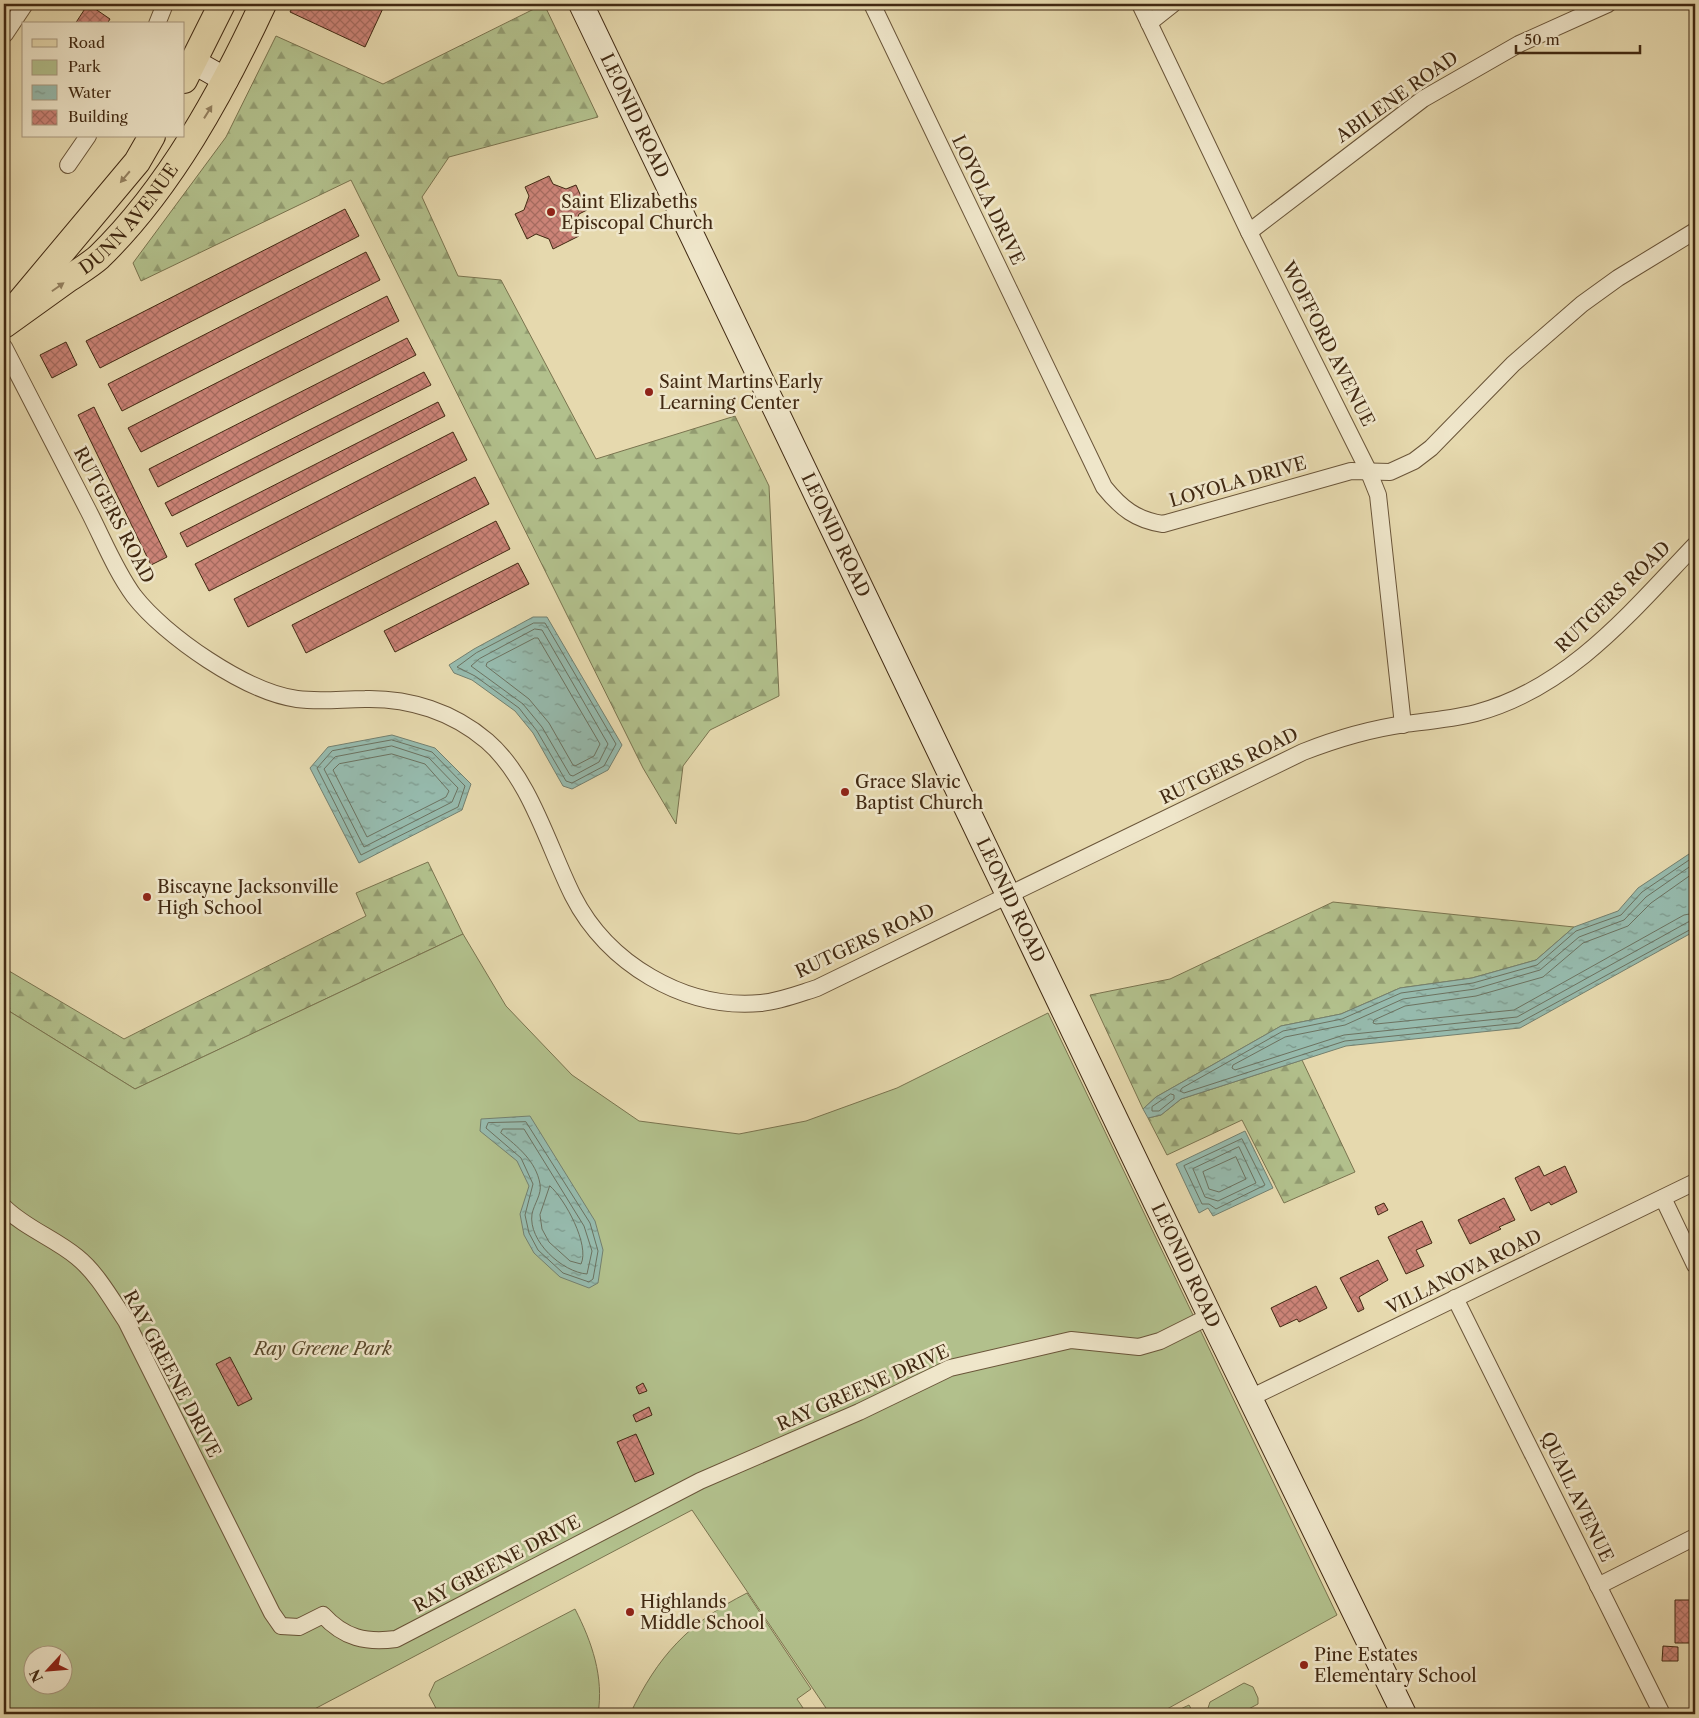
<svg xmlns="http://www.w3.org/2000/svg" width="1699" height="1718" viewBox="0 0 1699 1718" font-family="'Libre Caslon Text',serif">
<defs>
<pattern id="forest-firs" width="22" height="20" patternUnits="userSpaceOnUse" patternTransform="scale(1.25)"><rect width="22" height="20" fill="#b2c08c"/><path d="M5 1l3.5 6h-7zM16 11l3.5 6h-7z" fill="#929c71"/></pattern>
<pattern id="water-ripples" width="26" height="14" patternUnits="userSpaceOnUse" patternTransform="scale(1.25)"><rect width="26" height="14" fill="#96baad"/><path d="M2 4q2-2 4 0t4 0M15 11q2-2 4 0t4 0" fill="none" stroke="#7c978b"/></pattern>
<pattern id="building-cross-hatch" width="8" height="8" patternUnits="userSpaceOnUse" patternTransform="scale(1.25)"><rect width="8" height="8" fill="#cb8377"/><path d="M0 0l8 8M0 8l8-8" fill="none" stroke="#a66b60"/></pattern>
</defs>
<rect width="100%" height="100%" fill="#e6d9ae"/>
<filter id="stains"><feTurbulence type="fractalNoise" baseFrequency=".004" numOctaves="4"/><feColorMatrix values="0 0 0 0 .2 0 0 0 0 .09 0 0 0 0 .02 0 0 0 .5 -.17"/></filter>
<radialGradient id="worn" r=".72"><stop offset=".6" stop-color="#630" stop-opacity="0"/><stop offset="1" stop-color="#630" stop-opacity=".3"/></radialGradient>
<!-- forest -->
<g fill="url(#forest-firs)" stroke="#7a744f">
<polygon points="544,4 598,117 449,157 422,197 458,276 501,280 596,459 735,416 769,486 779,696 710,730 683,766 676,824 643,768 351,180 141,281 133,263 226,137 276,36 383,84"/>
<polygon points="428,862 463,934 135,1089 4,1008 4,968 124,1039 366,916 356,893"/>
<polygon points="1333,902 1574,927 1536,960 1472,978 1400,988 1341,1014 1281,1026 1156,1097 1143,1109 1090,995 1170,979"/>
<polygon points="1302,1060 1355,1172 1284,1203 1242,1120 1167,1155 1148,1118 1161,1115 1181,1099"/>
</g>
<!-- green -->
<g fill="#b2c08c" stroke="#7a744f" fill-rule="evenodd">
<path d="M463,934L506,1006L572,1075L639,1121L739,1134L806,1121L897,1088L1048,1013L1337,1615L1158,1714H830L692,1510L305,1714H4V1008L135,1089ZM32,1656H62V1686H32Z"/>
<path d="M747,1593L811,1689L797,1699L807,1714H630C658,1656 688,1623 747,1593Z"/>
<path d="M575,1609C592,1642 604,1677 598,1714H439L429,1695L435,1682Z"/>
<polygon points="1244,1683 1253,1687 1258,1698 1258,1704 1239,1714 1211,1712 1208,1708 1210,1702"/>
<polygon points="1189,1705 1194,1714 1170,1714"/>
</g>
<!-- water -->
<g fill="url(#water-ripples)" stroke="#74806f">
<polygon points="533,617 547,617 622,745 608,770 572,789 563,786 533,733 515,711 472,680 454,673 449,665 474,649"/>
<polygon points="392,735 435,748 471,784 462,810 359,863 310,768 328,747"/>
<polygon points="1695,850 1695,931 1520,1028 1346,1046 1181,1099 1161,1115 1148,1118 1143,1109 1156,1097 1281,1026 1341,1014 1400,988 1472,978 1536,960 1574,927 1618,911 1638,888"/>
<polygon points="530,1116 595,1221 603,1250 598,1283 589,1288 560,1277 534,1253 524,1235 520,1214 529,1186 517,1161 480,1131 481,1119"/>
<polygon points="1245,1131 1273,1188 1213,1216 1208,1208 1199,1213 1176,1164"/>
</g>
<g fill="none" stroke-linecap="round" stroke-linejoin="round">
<!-- shore -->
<g stroke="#6c7260" stroke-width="1">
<polygon points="534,623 545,623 616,744 604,766 572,783 566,781 537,731 519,708 475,676 457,667 476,653"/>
<polygon points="535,629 542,630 608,744 599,762 573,776 570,775 542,727 523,704 471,666 479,659"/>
<polygon points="535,638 538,638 600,744 594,756 575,766 573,765 549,723 529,699 486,666 487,663"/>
<polygon points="392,740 432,752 465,786 458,807 361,855 317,768 332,751"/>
<polygon points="392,746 429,758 458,788 452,802 364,847 324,769 335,757"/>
<polygon points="392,754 425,764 449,791 446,797 367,837 333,770 339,764"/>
<polyline points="1695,856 1642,892 1621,915 1576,931 1537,965 1473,983 1401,993 1342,1019 1283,1031 1182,1088 1180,1091 1184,1093 1345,1041 1519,1023 1695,927"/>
<polyline points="1695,863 1646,897 1624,920 1579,937 1540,970 1475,989 1403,999 1345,1025 1285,1037 1233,1065 1232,1068 1235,1070 1344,1035 1517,1017 1688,922 1695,920"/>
<polyline points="1695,872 1651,903 1628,926 1583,943 1543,977 1476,996 1405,1006 1374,1020 1373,1023 1376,1024 1514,1010 1684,915 1695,913"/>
<polygon points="1171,1094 1174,1095 1174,1099 1159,1111 1152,1111 1152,1107"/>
<polygon points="526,1122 590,1223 598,1251 593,1279 589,1282 563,1273 538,1250 529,1233 525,1215 533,1184 521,1158 486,1128 488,1123"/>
<path d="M503,1129H524L584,1226L592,1251L587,1274C562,1272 528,1241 532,1214C534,1204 542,1194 540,1184C536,1161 518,1147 501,1133Z"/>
<polygon points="1242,1139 1265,1185 1216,1209 1209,1204 1202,1204 1184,1166"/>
<polygon points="1239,1147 1256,1183 1218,1201 1205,1197 1193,1169"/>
<polygon points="1236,1157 1246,1179 1219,1192 1209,1189 1203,1172"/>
<path d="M550,1186C565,1199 590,1245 581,1264L570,1261L549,1242L542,1229L540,1215Z"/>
</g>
</g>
<!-- building -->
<g fill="url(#building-cross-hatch)" stroke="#412912">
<polygon points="88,4 110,19 107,24 75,24"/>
<polygon points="294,4 385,4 365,47 290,12"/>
<polygon points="549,176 553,184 566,189 576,185 587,210 579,214 574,227 579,236 553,249 549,239 536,234 527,239 515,214 524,210 529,196 525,187"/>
<polygon points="345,209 359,236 100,368 86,341"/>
<polygon points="366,252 380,280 122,411 108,384"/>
<polygon points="387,296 399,321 141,452 128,428"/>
<polygon points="407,338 416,355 158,487 149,469"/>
<polygon points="66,342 77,365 52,378 40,355"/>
<polygon points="424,372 431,385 172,516 165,503"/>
<polygon points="438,402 445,416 187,547 180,533"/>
<polygon points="94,407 167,557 151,565 78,415"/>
<polygon points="453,432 467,460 209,591 195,564"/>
<polygon points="475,477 489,504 248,627 234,599"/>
<polygon points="496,521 510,549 306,653 292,625"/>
<polygon points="518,563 529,584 395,652 384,631"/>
<polygon points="1539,1166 1544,1176 1565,1166 1577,1192 1551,1205 1549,1202 1531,1211 1515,1178"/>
<polygon points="1504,1198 1515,1220 1499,1227 1501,1229 1470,1244 1458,1220"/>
<polygon points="1384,1203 1388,1210 1378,1215 1375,1207"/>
<polygon points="1422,1221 1432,1243 1416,1250 1424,1266 1406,1274 1388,1237"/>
<polygon points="1378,1260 1388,1280 1359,1297 1364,1309 1358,1312 1340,1278"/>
<polygon points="1316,1286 1327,1308 1299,1322 1297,1319 1280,1327 1271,1308"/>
<polygon points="230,1357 252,1399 238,1406 216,1364"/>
<polygon points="643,1383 647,1391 639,1394 636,1387"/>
<polygon points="649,1407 652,1415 636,1422 633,1415"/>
<polygon points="636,1434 654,1474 635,1482 617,1442"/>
<polygon points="1675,1600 1695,1600 1693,1643 1675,1643"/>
<polygon points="1663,1646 1678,1647 1678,1661 1662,1661"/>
</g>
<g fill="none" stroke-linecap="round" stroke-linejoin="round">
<defs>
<g id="street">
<path d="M872,4L1104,487C1121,508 1136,520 1163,524L1351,471L1390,472L1414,461L1431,448L1513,364L1582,304L1618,278L1695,231"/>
<polyline points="1140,4 1249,232 1368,470 1378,495 1403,725"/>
<polyline points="1149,23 1173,4"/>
<polyline points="157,24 165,4"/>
<polyline points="5,34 25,4"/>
<polyline points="68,165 88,136"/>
<polyline points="1249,232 1423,99 1519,44 1608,4"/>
<path d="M4,347C32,402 60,456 88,510C103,539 115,570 134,596C165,636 246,692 297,699C320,702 342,699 365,699C410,698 453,712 487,741C530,778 548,846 573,896C607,963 684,1010 761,1003C781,1001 798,994 817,988L1303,752C1336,739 1370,729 1405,724C1429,721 1452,719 1476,713C1569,688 1631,612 1695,545"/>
<polyline points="1663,1198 1695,1265"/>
<path d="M4,1207C25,1228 54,1238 77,1257C97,1273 112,1300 126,1321L272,1613L281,1626L299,1627L323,1615C344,1638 366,1643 396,1639L700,1481L859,1412L950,1368L1071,1340L1139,1347L1160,1341L1210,1316"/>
<polyline points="1455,1298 1662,1714"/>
<polyline points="1250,1398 1695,1182"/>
<polyline points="1598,1586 1695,1537"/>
</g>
<g id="secondary">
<path id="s1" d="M581,4L1210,1316L1404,1714"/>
<polyline points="194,62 226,80"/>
</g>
<g id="primary">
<polyline points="184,80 222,4"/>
<polyline points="19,303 137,162 152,136"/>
<path id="s2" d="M4,325C25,310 47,294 68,279C78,272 90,265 99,257C170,188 222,92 263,4"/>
</g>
</defs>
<!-- street casing -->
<use href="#street" stroke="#6a5539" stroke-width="18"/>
<!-- secondary casing -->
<use href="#secondary" stroke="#412912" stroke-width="26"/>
<!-- primary casing -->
<use href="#primary" stroke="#412912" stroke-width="28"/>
<!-- street -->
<use href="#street" stroke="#efe6ca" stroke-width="16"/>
<!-- secondary -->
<use href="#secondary" stroke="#efe6ca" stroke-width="24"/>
<!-- primary -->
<use href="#primary" stroke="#e6d9ae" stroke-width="26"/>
</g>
<!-- one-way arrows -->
<defs><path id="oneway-solid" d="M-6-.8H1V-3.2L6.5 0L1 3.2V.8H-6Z" transform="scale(1.25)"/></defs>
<g fill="#948160">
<use href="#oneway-solid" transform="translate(208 112) rotate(-58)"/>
<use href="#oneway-solid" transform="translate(125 177) rotate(130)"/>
<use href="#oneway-solid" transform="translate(58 287) rotate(-35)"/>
</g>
<!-- markers -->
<g fill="#8f2418" stroke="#efe6ca" stroke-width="2">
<circle cx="551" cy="212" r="5"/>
<circle cx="649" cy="392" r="5"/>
<circle cx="845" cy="792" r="5"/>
<circle cx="147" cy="897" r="5"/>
<circle cx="630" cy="1612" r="5"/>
<circle cx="1304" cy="1665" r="5"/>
</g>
<g text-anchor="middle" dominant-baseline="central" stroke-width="5" stroke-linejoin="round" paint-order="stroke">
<!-- street labels -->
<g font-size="18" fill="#412912" stroke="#efe6ca">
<text transform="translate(1397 97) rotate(-35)">ABILENE ROAD</text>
<text stroke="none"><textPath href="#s1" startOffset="124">LEONID ROAD</textPath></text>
<text transform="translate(988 200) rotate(64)">LOYOLA DRIVE</text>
<text stroke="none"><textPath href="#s2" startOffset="165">DUNN AVENUE</textPath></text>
<text transform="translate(1328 344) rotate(63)">WOFFORD AVENUE</text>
<text transform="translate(1238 482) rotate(-16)">LOYOLA DRIVE</text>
<text transform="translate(114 515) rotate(62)">RUTGERS ROAD</text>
<text stroke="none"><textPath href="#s1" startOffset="589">LEONID ROAD</textPath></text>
<text transform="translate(1613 597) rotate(-44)">RUTGERS ROAD</text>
<text transform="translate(1229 766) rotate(-26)">RUTGERS ROAD</text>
<text stroke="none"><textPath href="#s1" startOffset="994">LEONID ROAD</textPath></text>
<text transform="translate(865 941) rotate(-25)">RUTGERS ROAD</text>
<text stroke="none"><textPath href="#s1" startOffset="1399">LEONID ROAD</textPath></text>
<text transform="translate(1464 1272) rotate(-26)">VILLANOVA ROAD</text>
<text transform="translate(172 1374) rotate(62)">RAY GREENE DRIVE</text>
<text transform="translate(863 1388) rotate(-24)">RAY GREENE DRIVE</text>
<text transform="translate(1577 1497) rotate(64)">QUAIL AVENUE</text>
<text transform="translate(497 1564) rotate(-28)">RAY GREENE DRIVE</text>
</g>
<!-- poi labels -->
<g font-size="18" fill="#412912" stroke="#efe6ca" text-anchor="start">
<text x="561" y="202">Saint Elizabeths<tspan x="561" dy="21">Episcopal Church</tspan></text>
<text x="659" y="382">Saint Martins Early<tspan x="659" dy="21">Learning Center</tspan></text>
<text x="855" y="782">Grace Slavic<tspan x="855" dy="21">Baptist Church</tspan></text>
<text x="157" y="887">Biscayne Jacksonville<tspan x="157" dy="21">High School</tspan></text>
<text x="640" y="1602">Highlands<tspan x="640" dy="21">Middle School</tspan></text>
<text x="1314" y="1655">Pine Estates<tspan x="1314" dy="21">Elementary School</tspan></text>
</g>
<!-- park labels -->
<g font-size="18" font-style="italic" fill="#58472a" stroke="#efe6ca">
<text x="323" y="1349">Ray Greene Park</text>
</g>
</g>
<!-- margin -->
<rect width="1699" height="1718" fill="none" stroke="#e6d9ae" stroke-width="20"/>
<rect x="5" y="5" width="1689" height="1708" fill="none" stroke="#412912" stroke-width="2.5"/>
<rect x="10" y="10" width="1679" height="1698" fill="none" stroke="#412912"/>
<!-- legend -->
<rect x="22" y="22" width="162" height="115" fill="#efe6ca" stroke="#a99a80"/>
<rect x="32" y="39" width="25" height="8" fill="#e6d9ae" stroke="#a99a80"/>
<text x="68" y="48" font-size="15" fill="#412912">Road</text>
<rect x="32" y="60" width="25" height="15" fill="#b2c08c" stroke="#a99a80"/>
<text x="68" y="72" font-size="15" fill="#412912">Park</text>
<rect x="32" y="85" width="25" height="15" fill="url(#water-ripples)" stroke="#a99a80"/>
<text x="68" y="98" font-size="15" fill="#412912">Water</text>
<rect x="32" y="110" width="25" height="15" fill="url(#building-cross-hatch)" stroke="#a99a80"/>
<text x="68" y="122" font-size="15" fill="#412912">Building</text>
<!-- north arrow -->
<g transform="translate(48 1670) rotate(244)"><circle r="24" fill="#efe6ca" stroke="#a99a80"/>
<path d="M0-4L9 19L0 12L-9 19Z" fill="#8f2418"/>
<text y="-8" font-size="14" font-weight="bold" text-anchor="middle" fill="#412912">N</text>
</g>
<!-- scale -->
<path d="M1516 45v8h124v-8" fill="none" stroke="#412912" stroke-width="2.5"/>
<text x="1524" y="45" font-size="15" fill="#412912" stroke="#efe6ca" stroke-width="4" paint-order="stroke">50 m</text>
<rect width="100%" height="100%" filter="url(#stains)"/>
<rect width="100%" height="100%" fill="url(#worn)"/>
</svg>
